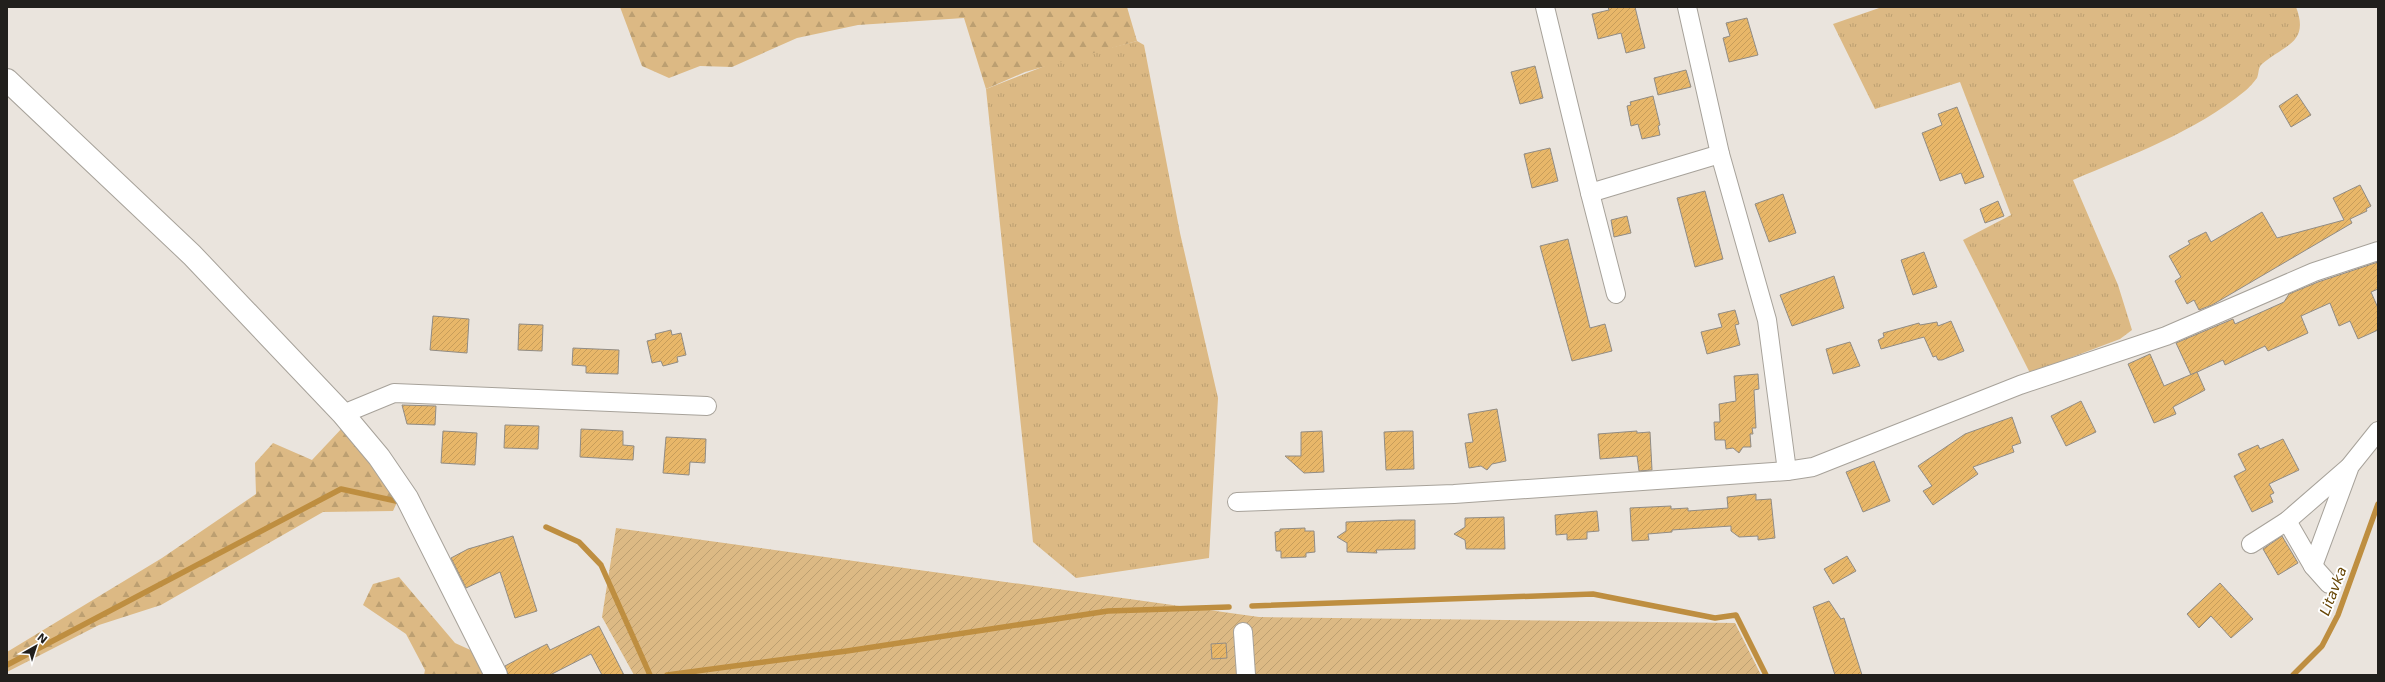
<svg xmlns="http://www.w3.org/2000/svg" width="2385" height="682" viewBox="0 0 2385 682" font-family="'DejaVu Sans',sans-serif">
<defs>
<pattern id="grass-tufts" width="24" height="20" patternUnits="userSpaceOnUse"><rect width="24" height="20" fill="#dcb984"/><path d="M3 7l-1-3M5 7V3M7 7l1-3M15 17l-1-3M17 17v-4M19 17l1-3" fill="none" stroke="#bc9f71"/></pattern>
<pattern id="forest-firs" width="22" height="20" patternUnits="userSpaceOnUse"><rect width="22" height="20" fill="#dcb984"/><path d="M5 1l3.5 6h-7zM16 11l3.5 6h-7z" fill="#bc9f71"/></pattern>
<pattern id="garden-furrows" width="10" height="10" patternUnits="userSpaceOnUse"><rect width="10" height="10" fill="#dcb984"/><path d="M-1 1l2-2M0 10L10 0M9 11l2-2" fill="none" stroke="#bc9f71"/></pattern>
<pattern id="building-hatch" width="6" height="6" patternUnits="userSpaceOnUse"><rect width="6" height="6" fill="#e8b769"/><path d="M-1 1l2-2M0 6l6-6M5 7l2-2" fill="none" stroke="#c79d5a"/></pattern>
</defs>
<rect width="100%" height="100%" fill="#eae4dd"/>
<!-- grass -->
<g fill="url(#grass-tufts)">
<path d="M1882,7H2296C2310,43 2284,45 2262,64C2258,67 2259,73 2257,78C2254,82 2249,88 2245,91C2195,132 2131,155 2073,180L2118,285L2132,330L2120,339L2030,373L1963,240L2011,215L1960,82L1875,109L1833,24Z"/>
<polygon points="1137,41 1144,45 1180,233 1218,398 1209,558 1076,578 1033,542 986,89 1055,62"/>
</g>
<!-- forest -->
<g fill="url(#forest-firs)">
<polygon points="620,7 1127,7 1137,41 1025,72 986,89 964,18 858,25 797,38 732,67 700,66 669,78 642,66"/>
<polygon points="344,426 406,483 393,511 323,512 161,605 99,625 7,672 7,652 162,558 256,494 255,463 273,443 312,460"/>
<polygon points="399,577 455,643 486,657 494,675 424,675 425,670 406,634 363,605 373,584"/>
</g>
<!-- garden -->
<polygon fill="url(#garden-furrows)" points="616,528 1259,617 1735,623 1761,675 634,675 602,617"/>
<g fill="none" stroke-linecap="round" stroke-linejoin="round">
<!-- stream -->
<g stroke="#be8e40" stroke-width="5.5">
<polyline points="546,527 579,542 601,565 650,675"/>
<polyline points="1252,606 1593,594 1715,618 1736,615 1766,675"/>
<polyline points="7,665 341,489 396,501"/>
<polyline points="667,675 847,651 1108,611 1229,607"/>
<polyline points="2293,675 2322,646 2338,615 2378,504"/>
</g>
</g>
<!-- building -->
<g fill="url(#building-hatch)" stroke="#918c85">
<polygon points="1608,7 1635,7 1645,48 1626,53 1621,33 1598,39 1592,14 1609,10"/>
<polygon points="1747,18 1758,55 1729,62 1723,38 1730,36 1726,23"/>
<polygon points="1535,66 1543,98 1520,104 1511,72"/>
<polygon points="1686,70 1691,87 1658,95 1654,78"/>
<polygon points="2297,94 2311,115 2291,127 2279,106"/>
<polygon points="1653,96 1660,125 1658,126 1660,135 1642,139 1638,124 1631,126 1627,106 1631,105 1630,102"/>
<polygon points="1957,107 1984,177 1965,184 1961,173 1940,181 1922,133 1942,125 1938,114"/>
<polygon points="1550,148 1558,181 1532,188 1524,154"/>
<polygon points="2360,185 2371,206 2366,209 2367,211 2350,219 2352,223 2212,305 2199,310 2194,300 2187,304 2175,281 2181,277 2169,256 2190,244 2188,241 2206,232 2211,242 2262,212 2277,238 2344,220 2333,198"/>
<polygon points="1705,191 1723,259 1695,267 1677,198"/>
<polygon points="1783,194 1796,233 1769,242 1755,204"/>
<polygon points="1998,201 2004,216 1985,223 1980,209"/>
<polygon points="1627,216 1631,233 1614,237 1611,220"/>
<polygon points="1568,239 1590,328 1605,324 1612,351 1572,361 1540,246"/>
<polygon points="1924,252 1937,287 1913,295 1901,260"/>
<polygon points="2378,262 2378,289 2371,292 2378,308 2378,330 2358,339 2350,321 2339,326 2330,303 2301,316 2308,333 2268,351 2265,346 2225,365 2223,360 2191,375 2176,343 2233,319 2235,324 2284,302 2289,294 2318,282"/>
<polygon points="1834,276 1844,308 1792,326 1780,295"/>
<polygon points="1735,310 1739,324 1735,325 1740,345 1707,354 1701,332 1722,327 1718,314"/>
<polygon points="433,316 469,319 467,353 430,350"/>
<polygon points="1951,321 1964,351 1942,360 1938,360 1936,356 1933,357 1924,337 1881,349 1878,340 1884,337 1883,333 1919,323 1920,325 1937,322 1938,326"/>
<polygon points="519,324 543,325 542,351 518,350"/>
<polygon points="671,330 672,335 681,333 686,355 677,357 678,362 663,366 661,361 652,363 647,341 656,339 655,334"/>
<polygon points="1850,342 1860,366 1833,374 1826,349"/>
<polygon points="573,348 619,350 618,374 586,373 586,366 572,365"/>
<polygon points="2150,354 2164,386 2197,372 2205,390 2173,407 2176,414 2154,423 2128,364"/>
<polygon points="1758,374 1759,389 1754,390 1756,428 1752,428 1753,434 1750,434 1751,447 1743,447 1739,453 1733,448 1726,449 1725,440 1715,440 1714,422 1720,422 1719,404 1736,401 1734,376"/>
<polygon points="2081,401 2096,432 2066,446 2051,416"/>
<polygon points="402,405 436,406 435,425 407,424"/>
<polygon points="1497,409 1506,461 1492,464 1487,470 1481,466 1469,468 1465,443 1473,442 1468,414"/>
<polygon points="2012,417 2021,443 2012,446 2014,452 1973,467 1978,474 1933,505 1923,491 1932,486 1918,466 1965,434"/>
<polygon points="505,425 539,426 538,449 504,448"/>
<polygon points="581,429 623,431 623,445 634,446 633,460 580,457"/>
<polygon points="443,431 477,433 475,465 441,463"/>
<polygon points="1322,431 1324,472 1304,473 1285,456 1301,456 1301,432"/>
<polygon points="1403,431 1413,431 1414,469 1386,470 1384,432"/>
<polygon points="1637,431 1637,433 1650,432 1652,470 1639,471 1637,456 1600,459 1598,434"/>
<polygon points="666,437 706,439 705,463 690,462 689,475 663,473"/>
<polygon points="2283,439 2299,470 2269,484 2274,493 2270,495 2273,502 2252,512 2234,476 2246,470 2238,454 2258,445 2260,449"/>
<polygon points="1874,461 1890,501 1863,512 1846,472"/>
<polygon points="1756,494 1756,500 1771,499 1775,538 1758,540 1758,536 1739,537 1731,531 1731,526 1672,530 1672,532 1648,534 1649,540 1632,541 1630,508 1671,506 1671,509 1688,508 1688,511 1728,508 1727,497"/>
<polygon points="1597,511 1599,531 1587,532 1587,539 1567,540 1567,534 1556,535 1555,515"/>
<polygon points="1504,517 1505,549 1466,549 1465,540 1454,534 1465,527 1465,518"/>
<polygon points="1399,520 1415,520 1415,549 1376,550 1377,553 1347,552 1347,543 1337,537 1346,531 1346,522"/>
<polygon points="1305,528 1305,531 1314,531 1315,552 1306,553 1306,557 1281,558 1281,551 1276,551 1275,532 1280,531 1280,529"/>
<polygon points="513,536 537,611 515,618 500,572 466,588 451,558 468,549"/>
<polygon points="2282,536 2298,563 2278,575 2263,549"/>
<polygon points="1847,556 1856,571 1833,584 1824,569"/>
<polygon points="2220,583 2253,619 2231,638 2211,616 2199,628 2187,614"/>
<polygon points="1829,601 1841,619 1844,618 1862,675 1835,675 1813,607"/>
<polygon points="599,626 624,675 602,675 591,654 550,675 508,675 505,666 531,652 547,644 550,650"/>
<polygon points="1226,643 1227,658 1212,659 1211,644"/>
</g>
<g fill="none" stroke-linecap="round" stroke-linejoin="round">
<defs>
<g id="minor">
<polyline points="1545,7 1590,193 1720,154"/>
<polyline points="1687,7 1720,154 1767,320 1787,471"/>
<polyline points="1590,193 1616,294"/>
<polyline points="343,414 394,393 707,406"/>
<polyline points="1237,502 1454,494 1787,471 1813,467 2020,385 2166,336 2314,272 2378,251"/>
<polyline points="2287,521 2313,566 2329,584"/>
<polyline points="2251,544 2287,521 2348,468"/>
<polyline points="2313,566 2350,466 2378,431"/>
<polyline points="1243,632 1246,675"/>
</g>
<polyline id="tertiary" points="7,80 192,255 343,414 379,457 407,498 496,675"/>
</defs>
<!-- minor casing -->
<use href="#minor" stroke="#a7a29a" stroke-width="20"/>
<!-- tertiary casing -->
<use href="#tertiary" stroke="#a7a29a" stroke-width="24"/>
<!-- minor -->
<use href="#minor" stroke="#fff" stroke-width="18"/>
<!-- tertiary -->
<use href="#tertiary" stroke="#fff" stroke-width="22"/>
</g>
<g text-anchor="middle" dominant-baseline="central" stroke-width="4" stroke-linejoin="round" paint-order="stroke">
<!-- water labels -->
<g font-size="14" font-style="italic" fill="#674606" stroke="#fff">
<text transform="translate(2333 591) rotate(-69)">Litavka</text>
</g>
</g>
<!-- border -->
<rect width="2385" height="682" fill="none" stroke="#211f1c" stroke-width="16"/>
<!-- north arrow -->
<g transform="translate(36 646) rotate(39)" stroke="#ffffff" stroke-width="3" paint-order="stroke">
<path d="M0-3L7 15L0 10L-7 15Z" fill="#211f1c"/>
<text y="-6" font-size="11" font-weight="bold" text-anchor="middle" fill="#211f1c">N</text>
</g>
</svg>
